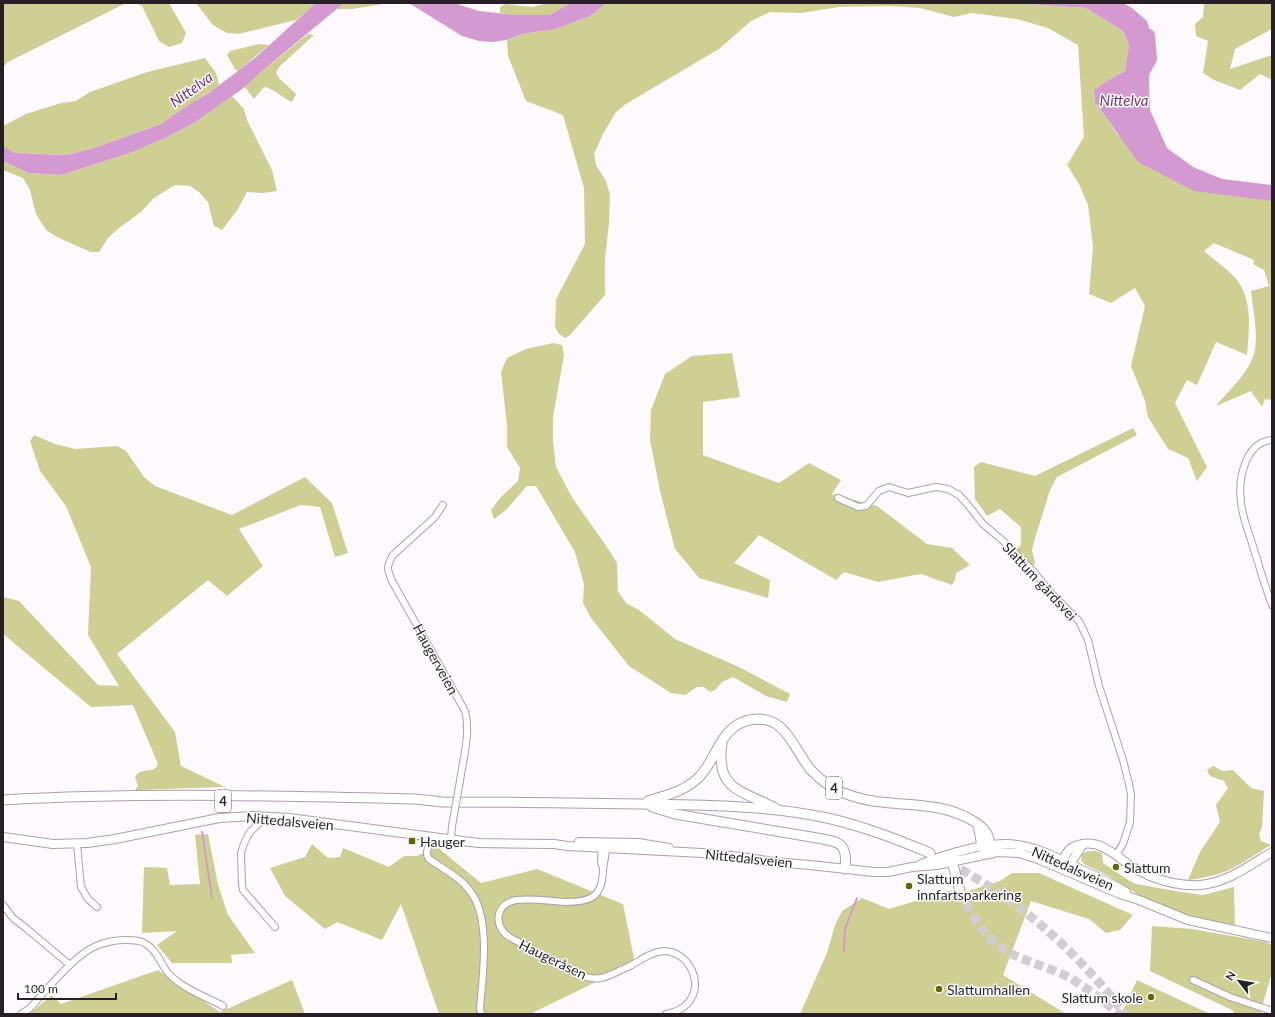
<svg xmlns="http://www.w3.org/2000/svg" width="1275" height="1017" viewBox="0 0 1275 1017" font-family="Lato,sans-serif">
<rect width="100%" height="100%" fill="#fdf9fd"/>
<!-- green -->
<g fill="#cdcf93">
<polygon points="3,3 126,3 8,62 3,67"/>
<polygon points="135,3 169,3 186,33 182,43 169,47 159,41 142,6"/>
<polygon points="196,3 315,3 308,10 296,20 238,34 227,33 213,25"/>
<polygon points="344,3 388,3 353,9 336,9"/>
<polygon points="549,3 570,3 550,15 514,15 500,13 500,7 505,4 532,7"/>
<path d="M607,3H1012L1086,8L1123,31L1129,45L1125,71L1105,82L1094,90L1095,102L1118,135L1266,200L1272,201V400L1265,399L1262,407L1251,391L1216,406C1230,389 1250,372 1255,350C1258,331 1253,310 1251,291L1269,286L1264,270L1253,264L1254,260L1214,243L1204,251C1213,259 1230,271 1237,280C1253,301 1249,330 1247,355L1216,342L1197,385L1187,380L1175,403L1207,467L1197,481L1188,458L1168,449L1148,417L1145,401L1131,366L1145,306L1135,288L1111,303L1089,294L1093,247L1088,205L1079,184L1067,165L1084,137L1078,45L1048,28L1017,19L972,13L954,17L920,8L889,6L839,7L801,13L770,12L751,21L719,49L626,104L616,112L603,134L594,154L596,165L606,181L610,195L609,223L605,258V295L570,335L565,338L559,334L555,327L556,299L585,244L584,188L563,115L526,101L508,56L507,40L522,34L556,29L590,16Z"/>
<polygon points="1204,3 1272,3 1272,29 1235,49 1230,69 1272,55 1272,80 1260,74 1240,90 1214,80 1203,73 1208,41 1196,36 1195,24 1203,17"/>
<path d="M308,34L314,35L280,66L276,72L279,78L296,94L292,102C282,98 275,89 264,87L254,99L245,87L261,72Z"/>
<polygon points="259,44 269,45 238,71 235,69 227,55 230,51"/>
<polygon points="205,58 216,73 219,85 206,95 191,103 161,124 97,147 68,155 45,154 15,153 3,146 3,126 26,114 61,103 76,101 90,92 147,72"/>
<polygon points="232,96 244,109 247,120 272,170 277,191 263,193 247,192 238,209 222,230 214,226 208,202 199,192 190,186 175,185 154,198 141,212 119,228 108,238 99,252 91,252 77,246 57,237 46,230 36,214 30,190 23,178 3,170 3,161 28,173 61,175 133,152 167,137 194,123"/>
<polygon points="553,343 562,345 564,355 553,417 553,440 556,467 573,499 607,547 617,563 618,591 626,603 639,610 675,639 741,668 790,694 787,702 766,696 733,677 722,682 715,690 710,692 704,687 697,687 685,695 671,693 629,666 591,618 583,603 584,584 575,552 536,486 527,486 507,509 494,519 491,510 501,497 518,481 520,468 507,447 507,425 501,372 507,358 526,349"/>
<polygon points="732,353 740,397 703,402 703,455 779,483 809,463 841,480 832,494 877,506 927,544 952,548 970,565 956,573 955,580 952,585 921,574 878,582 844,572 836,580 759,535 734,563 770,580 768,598 699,578 675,549 660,491 650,440 651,410 665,374 692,356"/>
<polygon points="1133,428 1137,435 1057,477 1050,490 1035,538 1032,550 1035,562 1033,567 1016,550 1021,545 1021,527 1000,509 987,516 975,499 974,467 981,462 1035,476"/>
<path d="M34,435L55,444L75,449L117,446L126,451L144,477L155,486L232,515L305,477L332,503L348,553L335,557L320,507L301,505L239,529L263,566L227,596L208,580L117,654L175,732L181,766L225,787L135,790L138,786L135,777C141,766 154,775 158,764L133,705L91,707L3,634V597L19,601L98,685L119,686L88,635L91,567L66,506L40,471L30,441Z"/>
<path d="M1213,766L1223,771L1233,770L1251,788L1264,791L1262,827L1259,834L1261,841L1271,845C1254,855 1237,868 1219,874C1208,877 1198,879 1188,880L1200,852L1220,822L1216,805L1228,788L1224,781L1210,776L1207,770Z"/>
<polygon points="208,834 218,885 228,915 255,953 231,955 232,963 172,963 157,945 177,931 142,933 144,867 167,868 170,885 200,884 195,835"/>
<polygon points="312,844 328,858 340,857 343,848 389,867 404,856 417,856 437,847 481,883 537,869 623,904 635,963 530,1014 439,1014 401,904 382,940 337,922 325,929 285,896 270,868 305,857"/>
<polygon points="1088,851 1096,851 1102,853 1103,863 1128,880 1136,884 1181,892 1203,895 1234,887 1235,927 1177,912 1137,894 1109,876 1084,864 1081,860 1082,854"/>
<polygon points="1012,873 1039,873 1133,915 1120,930 1106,933 1089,919 1031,901 1003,975 1066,1014 800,1014 827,953 835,925 842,911 862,898 889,909 952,890 959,894 1000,881"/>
<polygon points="1152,926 1192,929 1266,942 1272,945 1272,972 1262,1007 1261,1014 1233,1014 1234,1011 1150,971"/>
<polygon points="158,970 220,1012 292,980 305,1014 29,1014 52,995 61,1004"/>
<polygon points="1137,980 1210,1014 1121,1014"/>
</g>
<!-- water -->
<g fill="#d599d1">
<polygon points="315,3 344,3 261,72 245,87 194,123 167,137 133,152 61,175 28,173 3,161 3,146 15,153 68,155 97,147 161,124 191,103 206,95 255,58 308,10"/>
<polygon points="409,3 454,3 479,11 514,15 550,15 570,3 607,3 590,16 556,29 522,34 507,40 492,42 479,41 462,36"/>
<polygon points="1012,3 1123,3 1132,8 1147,21 1151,33 1149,83 1150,110 1167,148 1193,167 1222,179 1272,185 1272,201 1194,191 1138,162 1095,102 1094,90 1105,82 1125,71 1129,45 1123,31 1086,8"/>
</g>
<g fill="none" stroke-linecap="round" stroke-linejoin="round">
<!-- stream -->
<g stroke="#d599d1" stroke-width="2">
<polyline points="202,832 212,898"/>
<polyline points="844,951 845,929 857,898"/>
</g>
<!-- river -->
<polyline stroke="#d599d1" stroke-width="12" points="1142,75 1151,59 1149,35"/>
<!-- highway-tunnel -->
<g stroke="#d2cdd2" stroke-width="9" stroke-dasharray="9 4.5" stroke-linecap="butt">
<path d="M949,863C1020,900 1076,951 1125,1014"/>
<path d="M960,891C973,919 987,943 1016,956C1034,964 1053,969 1070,978C1087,988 1104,1001 1119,1014"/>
</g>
<defs>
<g id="minor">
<path d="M1272,440C1245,442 1238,479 1241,502C1242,515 1247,528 1251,540C1258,562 1264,584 1272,605"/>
<polyline points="838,498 858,507 866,506 879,491 889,487 908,493 936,487 948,489 959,495 968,505 983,524 1002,540 1033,571 1052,594 1079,621 1088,640 1099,686 1123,760 1129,784 1131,795 1130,822 1123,844 1116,855"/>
<path d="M443,505L435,517L393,555C386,567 387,569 392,581L465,711C471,733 463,758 460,781"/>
<path d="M264,817C261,823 256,826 251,831C246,837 243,846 241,853L242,885L243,890L275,927"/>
<path d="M434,837C431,845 423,851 429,859C443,869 460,877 470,891C491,917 483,975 480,1007L481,1014"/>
<polyline points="451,839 452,826"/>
<polyline points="77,844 81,887 88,899 97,907"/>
<polyline points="602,844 601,863 603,866"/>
<path d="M605,844C608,853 603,862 603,871C602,898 590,902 565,902C549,901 531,898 516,900C494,904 493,928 511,938L580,975C591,979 599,980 610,975C617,972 623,969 630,966C641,960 651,952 664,951C689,951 705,984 688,1003C682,1010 674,1012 666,1014"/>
<polyline points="3,905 13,918 27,929 70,965"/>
<polyline points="1193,980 1230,997 1272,1011"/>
<path d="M21,1014L30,1008C47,990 74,955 96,946C105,942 116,940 126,940C133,940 140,940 146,944C158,951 161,966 170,975C184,989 206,997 223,1006"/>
</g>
<g id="major">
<polyline points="3,837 53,844 87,843 115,839 219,818 254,816 289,818 478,843 554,844 567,846 702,853 741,857 773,862 810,865 874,872 888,872 912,867 937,865 997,852 1019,853 1038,859 1120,894 1139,900 1188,920 1272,938"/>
<polyline points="579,842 638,843 669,848"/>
<path d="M921,864C944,855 980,844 1005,844C1032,844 1056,857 1080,869C1096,876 1111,883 1126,892"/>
<polyline points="1067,867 1070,864 1083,844"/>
<path d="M1063,870C1061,862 1064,856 1069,850C1073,846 1077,845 1083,844C1102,841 1116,856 1131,866C1137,870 1143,873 1150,876C1165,882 1184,886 1200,885C1227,883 1250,865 1272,852"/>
</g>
<g id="highway">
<path d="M722,743C715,791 742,790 775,808"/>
<path d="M3,800C140,792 278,796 415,799L443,802C509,802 575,803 640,804C703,805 766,805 827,818C863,826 896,839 930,853"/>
<path d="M648,801C667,795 686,791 700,776C717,758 721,725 750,720C786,713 793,749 811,770C822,782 836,791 852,796C891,809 931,798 970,819C975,822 983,827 986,832C990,838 990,846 991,853"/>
<path d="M652,807L675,814L817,838C840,842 848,843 845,869"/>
<polyline points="978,824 982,847 991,853"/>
<polyline points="955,853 952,861 960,891"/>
</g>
</defs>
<!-- minor casing -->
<use href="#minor" stroke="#af9dad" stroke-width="8"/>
<!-- major casing -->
<use href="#major" stroke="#af9dad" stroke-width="10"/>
<!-- highway casing -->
<use href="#highway" stroke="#af9dad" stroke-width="11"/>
<!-- minor -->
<use href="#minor" stroke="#fff" stroke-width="6"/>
<!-- major -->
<use href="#major" stroke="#fff" stroke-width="8"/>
<!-- highway -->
<use href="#highway" stroke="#fff" stroke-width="9"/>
<defs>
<polyline id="minor-bridge" points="452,826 460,781"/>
</defs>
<!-- minor-bridge casing -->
<use href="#minor-bridge" stroke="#af9dad" stroke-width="8" stroke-linecap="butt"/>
<!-- minor-bridge -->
<use href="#minor-bridge" stroke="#fff" stroke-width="6"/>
</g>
<!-- markers -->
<g fill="#656600" stroke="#fff" stroke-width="1.5">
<rect x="408" y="837" width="8" height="8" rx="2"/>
<circle cx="1116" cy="867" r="4"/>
<circle cx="909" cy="886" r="4"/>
<circle cx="939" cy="989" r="4"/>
<circle cx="1151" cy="997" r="4"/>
</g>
<g text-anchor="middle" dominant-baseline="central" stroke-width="3" stroke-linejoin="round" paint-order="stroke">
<!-- shield labels -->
<g fill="#fff" stroke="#676267" stroke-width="1">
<rect x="826" y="777" width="16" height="22" rx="3"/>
<rect x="215" y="790" width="16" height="22" rx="3"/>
</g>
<g font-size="13" font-weight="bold" fill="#261f26">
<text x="834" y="788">4</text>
<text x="223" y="801">4</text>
</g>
<!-- street labels -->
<g font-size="14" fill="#261f26" stroke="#fff">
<text transform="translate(1040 581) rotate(47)">Slattum gårdsvei</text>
<text transform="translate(436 659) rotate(61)">Haugerveien</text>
<text transform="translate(290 821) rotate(5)">Nittedalsveien</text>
<text transform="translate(749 858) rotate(6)">Nittedalsveien</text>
<text transform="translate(1073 868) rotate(24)">Nittedalsveien</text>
<text transform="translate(553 959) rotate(26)">Haugeråsen</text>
</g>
<!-- poi labels -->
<g font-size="14" fill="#261f26" stroke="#fff" text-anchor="start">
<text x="420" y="841">Hauger</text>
<text x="1124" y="867">Slattum</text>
<text x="917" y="878">Slattum<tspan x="917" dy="16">innfartsparkering</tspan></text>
<text x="947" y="989">Slattumhallen</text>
<text x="1143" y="997" text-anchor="end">Slattum skole</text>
</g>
<!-- water labels -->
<g font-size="15" font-style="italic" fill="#773176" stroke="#fff">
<text transform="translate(191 89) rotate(-36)">Nittelva</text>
<text x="1124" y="100">Nittelva</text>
</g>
</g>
<!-- border -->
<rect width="1275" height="1017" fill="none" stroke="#261f26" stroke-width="8"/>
<!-- north arrow -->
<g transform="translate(1239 981) rotate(301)" stroke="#ffffff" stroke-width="3" paint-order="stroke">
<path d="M0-3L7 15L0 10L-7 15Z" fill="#261f26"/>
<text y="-6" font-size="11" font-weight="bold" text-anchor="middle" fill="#261f26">N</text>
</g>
<!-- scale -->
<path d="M18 993v6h98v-6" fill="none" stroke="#261f26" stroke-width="2"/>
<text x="24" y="993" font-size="12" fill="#261f26" stroke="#ffffff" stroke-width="3" paint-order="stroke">100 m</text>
</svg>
